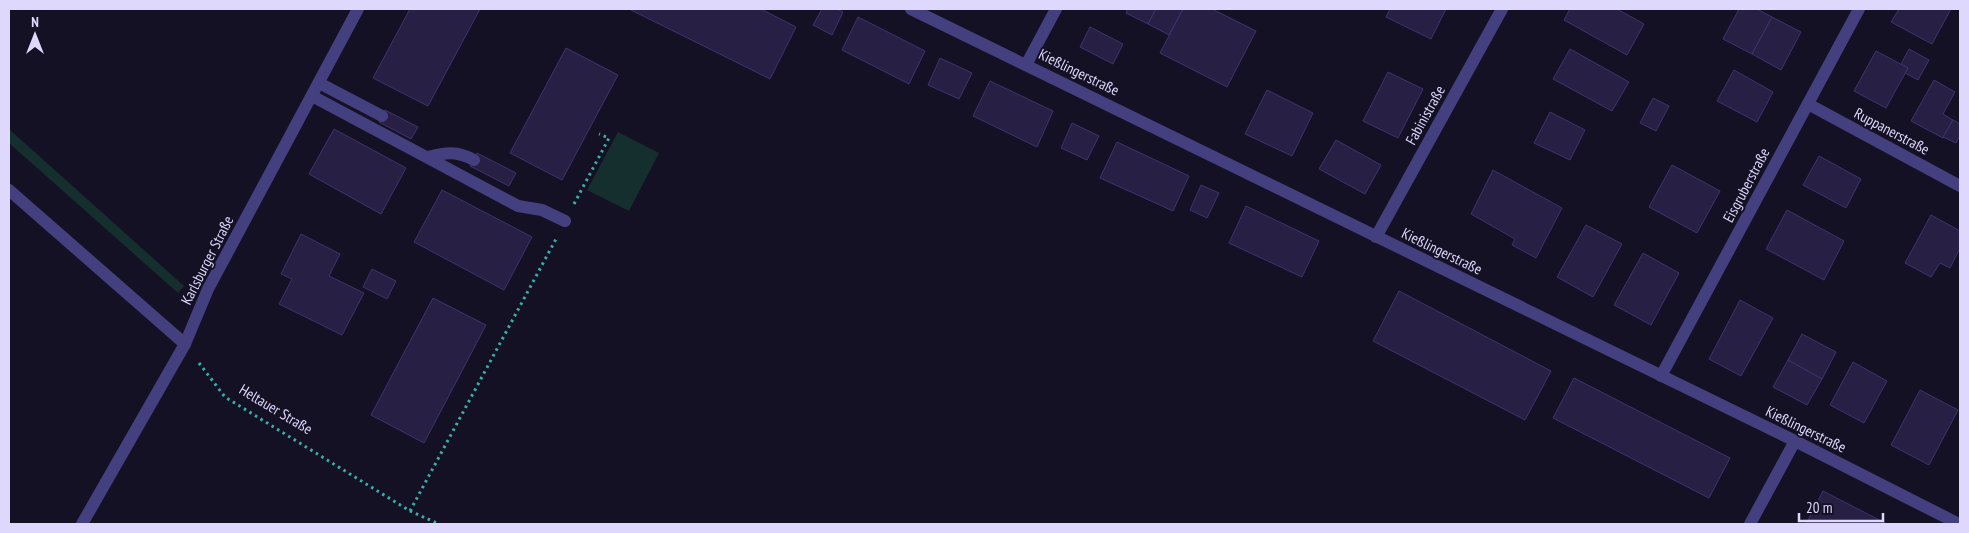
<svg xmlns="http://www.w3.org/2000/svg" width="1969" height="533" viewBox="0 0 1969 533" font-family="'PT Sans Narrow',sans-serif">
<rect width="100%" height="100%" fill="#151125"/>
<!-- green -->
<g fill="#152e2e">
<polygon points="9,129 184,286 178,293 9,143"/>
<polygon points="618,132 659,153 629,211 587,190"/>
</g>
<!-- building -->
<g fill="#271f44" stroke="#40336e">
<polygon points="410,9 480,9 428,106 373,78"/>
<polygon points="629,9 761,9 796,27 770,79"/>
<polygon points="822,9 837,9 843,12 832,35 813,25"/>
<polygon points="1128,9 1156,9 1148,24 1126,13"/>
<polygon points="1156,9 1183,9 1169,35 1148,24"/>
<polygon points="1183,9 1212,9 1256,31 1227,87 1160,53"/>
<polygon points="1390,9 1446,9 1431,39 1386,17"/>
<polygon points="1570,9 1617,9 1644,24 1627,55 1564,20"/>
<polygon points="1739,9 1757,9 1772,17 1752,54 1723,39"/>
<polygon points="1899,9 1951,9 1932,44 1891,22"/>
<polygon points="858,17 925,51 909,84 842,50"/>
<polygon points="1772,17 1801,32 1781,70 1752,54"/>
<polygon points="1090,27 1123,44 1113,64 1080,47"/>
<polygon points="566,48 618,75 562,180 510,153"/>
<polygon points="1570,49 1629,82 1612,111 1553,79"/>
<polygon points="1909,49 1929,60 1918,80 1905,73 1908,68 1901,64"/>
<polygon points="1876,51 1908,68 1886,108 1854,91"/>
<polygon points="940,58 972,73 959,99 928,85"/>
<polygon points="1734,70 1773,92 1757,122 1717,101"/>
<polygon points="1388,72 1423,89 1398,138 1363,121"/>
<polygon points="1934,80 1955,92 1943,114 1953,120 1943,138 1911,121"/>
<polygon points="990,81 1053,111 1037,147 973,116"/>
<polygon points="1267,90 1313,113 1292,156 1245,134"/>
<polygon points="1653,98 1669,106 1656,131 1640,123"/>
<polygon points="385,110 418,127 411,139 379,122"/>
<polygon points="1550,112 1585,130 1570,160 1534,143"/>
<polygon points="1953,120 1960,124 1960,135 1956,143 1943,137"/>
<polygon points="1072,123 1099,136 1087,160 1061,148"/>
<polygon points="334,129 406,168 381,214 309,174"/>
<polygon points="1336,140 1381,165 1365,194 1319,169"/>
<polygon points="1117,142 1189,176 1173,211 1100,178"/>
<polygon points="477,153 516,173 509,186 470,166"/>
<polygon points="1819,156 1861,179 1846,208 1803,185"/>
<polygon points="1672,165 1720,191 1697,233 1649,207"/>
<polygon points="1493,170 1562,208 1536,258 1512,245 1515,239 1471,214"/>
<polygon points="1201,185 1219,193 1207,218 1190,210"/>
<polygon points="442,190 532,237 504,290 414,242"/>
<polygon points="1246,206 1319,241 1302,277 1229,243"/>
<polygon points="1787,210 1844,241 1824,280 1766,249"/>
<polygon points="1931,215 1960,231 1960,248 1950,268 1940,263 1931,277 1905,263"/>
<polygon points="1586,225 1622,244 1593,297 1557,277"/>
<polygon points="301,234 340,254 329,276 364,293 342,335 279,304 292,279 281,274"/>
<polygon points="1643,253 1679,273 1651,325 1614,305"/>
<polygon points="372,269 396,281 387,299 363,287"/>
<polygon points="1399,291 1551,371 1525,420 1373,341"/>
<polygon points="433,298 486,325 424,443 371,415"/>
<polygon points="1740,300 1773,318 1741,376 1709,359"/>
<polygon points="1802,334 1836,352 1822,379 1788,360"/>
<polygon points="1788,360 1822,379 1807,405 1773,387"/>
<polygon points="1853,362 1887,381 1864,423 1830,405"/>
<polygon points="1574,378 1730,458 1709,498 1553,418"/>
<polygon points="1920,390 1958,410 1929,465 1891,445"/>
<polygon points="1823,491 1887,524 1806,524"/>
</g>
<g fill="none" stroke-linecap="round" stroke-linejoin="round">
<!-- path -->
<g stroke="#39afaa" stroke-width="3" stroke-dasharray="2.5 4" stroke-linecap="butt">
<polyline points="574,204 609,138 599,134"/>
<polyline points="199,363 225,397 410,511 439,524"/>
<polyline points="410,511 556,239"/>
</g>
<!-- service -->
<g stroke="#444080" stroke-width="12">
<polyline points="319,83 382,116"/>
<polyline points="312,96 518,206 542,210 565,221"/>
<path d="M428,157C447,152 457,151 474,160"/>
</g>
<!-- minor -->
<g stroke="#444080" stroke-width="12">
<polyline points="911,9 1795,441 1959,524"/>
<polyline points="1026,65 1056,9"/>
<polyline points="1808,104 1960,186"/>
<polyline points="9,190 185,344"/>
<polyline points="1376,237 1502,9"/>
<polyline points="1661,376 1859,9"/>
<polyline points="82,524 185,344 208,289 358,9"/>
<polyline points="1750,524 1795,441"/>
</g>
</g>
<g text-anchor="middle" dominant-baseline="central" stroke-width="4" stroke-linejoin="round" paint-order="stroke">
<!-- street labels -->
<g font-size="15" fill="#ddd8fc" stroke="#151125">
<text transform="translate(1079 72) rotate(26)">Kießlingerstraße</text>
<text transform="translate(1425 115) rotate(-61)">Fabinistraße</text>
<text transform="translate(1892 131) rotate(28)">Ruppanerstraße</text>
<text transform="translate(1746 185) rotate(-62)">Eisgruberstraße</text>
<text transform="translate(1442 251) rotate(26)">Kießlingerstraße</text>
<text transform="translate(207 260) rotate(-63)">Karlsburger Straße</text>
<text transform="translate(276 409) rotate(31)">Heltauer Straße</text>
<text transform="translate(1806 429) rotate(26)">Kießlingerstraße</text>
</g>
</g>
<!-- border -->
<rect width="1969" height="533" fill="none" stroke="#ddd8fc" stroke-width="20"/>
<!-- north arrow -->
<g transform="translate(35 35)" stroke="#151125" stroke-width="4" paint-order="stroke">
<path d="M0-4L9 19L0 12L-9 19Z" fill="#ddd8fc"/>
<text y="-8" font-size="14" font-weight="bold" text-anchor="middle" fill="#ddd8fc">N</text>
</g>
<!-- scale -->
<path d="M1799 513v8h84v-8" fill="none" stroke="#ddd8fc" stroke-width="2.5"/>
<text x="1806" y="513" font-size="15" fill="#ddd8fc" stroke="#151125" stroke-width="4" paint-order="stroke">20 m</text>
</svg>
